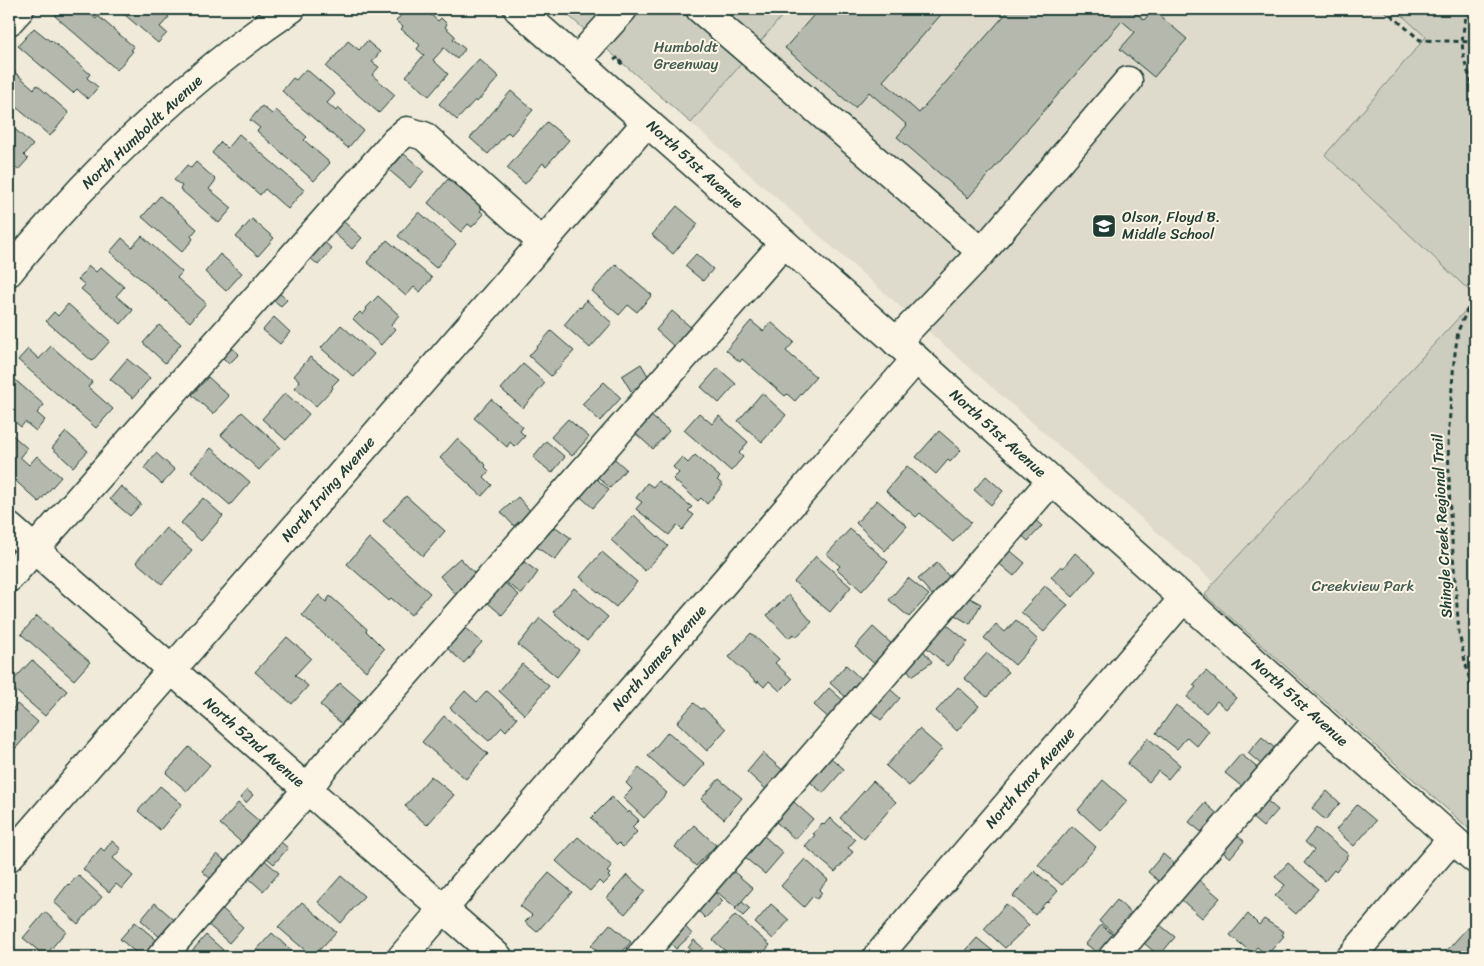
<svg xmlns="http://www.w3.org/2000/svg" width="1484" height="966" viewBox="0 0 1484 966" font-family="Sriracha,sans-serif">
<rect width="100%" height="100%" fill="#efeada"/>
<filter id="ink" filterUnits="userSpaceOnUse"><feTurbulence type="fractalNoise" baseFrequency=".02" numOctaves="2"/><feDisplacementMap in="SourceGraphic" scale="10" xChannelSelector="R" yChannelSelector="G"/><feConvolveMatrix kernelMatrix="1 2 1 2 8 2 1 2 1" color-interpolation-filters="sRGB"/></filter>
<g filter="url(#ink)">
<!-- built -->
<polygon fill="#dedbcc" points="788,9 1395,9 1426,37 1325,156 1475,296 1475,300 1214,582 691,123"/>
<!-- park -->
<g fill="#cccdbf" stroke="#76857a">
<polygon points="561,9 788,9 691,123"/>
<polygon points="1395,9 1475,9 1475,296 1325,155 1426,37"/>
<polygon points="1475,300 1475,834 1205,595 1214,582"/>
</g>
<!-- building -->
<g fill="#b5b9ad" stroke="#1f3d34">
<polygon points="61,9 84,9 96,19 98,16 134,47 131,50 133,51 117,70 55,16"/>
<polygon points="118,9 160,9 169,17 160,27 167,33 158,43"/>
<polygon points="418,9 424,9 438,21 441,18 447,24 445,27 455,36 453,39 465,49 457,59 444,48 433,60 448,74 429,96 406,76 424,55 417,49 420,45 401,29 403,27 396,21 406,10 413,15"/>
<polygon points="819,9 946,9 883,81 919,113 1010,9 1131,9 1144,20 1153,10 1187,39 1154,77 1120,49 1135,32 1122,21 968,198 897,137 907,125 869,92 855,108 785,48"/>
<polygon points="34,28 50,41 51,40 90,74 87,78 98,87 88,99 77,89 73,93 18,46"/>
<polygon points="348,41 359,50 367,41 380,52 372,62 379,67 372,75 395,95 379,113 326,67"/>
<polygon points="479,59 499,77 477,102 475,100 457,120 439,104"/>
<polygon points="11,69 34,89 37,85 69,113 50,136 9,101 9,71"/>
<polygon points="306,69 335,94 327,103 336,111 338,108 363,130 348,148 282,91 293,78 296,80"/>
<polygon points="511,91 533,110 511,135 508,132 488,154 470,138"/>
<polygon points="262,106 272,114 276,110 307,137 304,140 330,163 314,181 257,131 260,128 250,120"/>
<polygon points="547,122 569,140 546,166 543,163 525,184 507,168"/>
<polygon points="9,124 33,145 24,155 28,159 18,170 9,162"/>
<polygon points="239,134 304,190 288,209 265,189 260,195 212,153 221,142 227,148"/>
<polygon points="404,154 424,171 410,188 389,170"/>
<polygon points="196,162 216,180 209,189 232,208 219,223 180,189 182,186 174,180 187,165 191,168"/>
<polygon points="448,179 482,208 480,211 484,214 472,227 468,224 461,232 428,203"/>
<polygon points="160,196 197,229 191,236 193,239 182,252 142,217"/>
<polygon points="677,206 698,224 673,254 652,235"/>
<polygon points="419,212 456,244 436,268 398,236"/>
<polygon points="252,219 274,238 258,256 236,237"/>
<polygon points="343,221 362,238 352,249 333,232"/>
<polygon points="142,236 182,272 177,278 206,303 190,322 110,252 122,238 132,247"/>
<polygon points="320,238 332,249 318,265 306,254"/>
<polygon points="387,240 432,278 420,292 414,287 406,296 367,262"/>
<polygon points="220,254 242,273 226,291 205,272"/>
<polygon points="696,254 713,269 703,281 685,266"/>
<polygon points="616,264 652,295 637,312 628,305 619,315 592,291"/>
<polygon points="89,266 96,272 101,267 124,287 116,296 133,310 121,324 81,289 85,285 78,279"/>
<polygon points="279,293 287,300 281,306 273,300"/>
<polygon points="378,296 399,315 391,325 395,329 381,345 353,319 360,312 363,315 367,309 366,308"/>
<polygon points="586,300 612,323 590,348 564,325 579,307 581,308"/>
<polygon points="68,304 110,341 92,361 46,321 54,312 58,316"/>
<polygon points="672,311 694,330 677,349 656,330"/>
<polygon points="274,317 290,332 280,344 263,330"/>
<polygon points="751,321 763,331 771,322 794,342 786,351 816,377 795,401 787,394 785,396 742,359 740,362 726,350"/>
<polygon points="159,325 181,344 165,363 143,343"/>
<polygon points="341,325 374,354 354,377 321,348"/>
<polygon points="551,331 574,351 551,376 529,356"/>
<polygon points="51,346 92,382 88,387 113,409 96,428 18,360 28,349 39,359"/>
<polygon points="231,347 239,354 229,364 222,357"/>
<polygon points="310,357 339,379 332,386 333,388 316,406 295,388 300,381 294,376"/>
<polygon points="127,359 150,378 133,398 110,379"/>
<polygon points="523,364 545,383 523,408 501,389"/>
<polygon points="641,364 650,379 631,391 622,376"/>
<polygon points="718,368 736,384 719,403 701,387"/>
<polygon points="208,377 229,396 213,414 192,395"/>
<polygon points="13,378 44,405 37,413 45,420 36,431 25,422 21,427 9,417 9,382"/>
<polygon points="604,382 621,398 600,421 582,404"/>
<polygon points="285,393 309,414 286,440 262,419"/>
<polygon points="762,393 786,415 762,442 738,421"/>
<polygon points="491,399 523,427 520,431 525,436 515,447 510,442 507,447 474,418"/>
<polygon points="242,412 280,447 259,470 221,435"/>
<polygon points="699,413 712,424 719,416 748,442 739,453 743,457 731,471 684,430"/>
<polygon points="651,416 669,431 653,449 635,433"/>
<polygon points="568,419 589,437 572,456 551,437"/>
<polygon points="939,431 961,450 950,462 948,460 936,474 916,457"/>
<polygon points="9,432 27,448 20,457 29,465 37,456 61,477 39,502 9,475"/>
<polygon points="66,432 88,451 73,467 52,448"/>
<polygon points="457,439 486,465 485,467 489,471 484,477 492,485 482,496 440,458"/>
<polygon points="546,441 565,457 552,473 533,457"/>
<polygon points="211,448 250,482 230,505 191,471"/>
<polygon points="607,452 626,469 610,488 591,471"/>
<polygon points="156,453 175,470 162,484 144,468"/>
<polygon points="695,455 720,477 717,480 723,485 707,504 701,498 698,501 673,479 679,473 673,467 682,457 688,463"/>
<polygon points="907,466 971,522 953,542 920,513 916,517 886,491"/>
<polygon points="589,472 609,490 593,508 573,490"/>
<polygon points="986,476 1003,491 991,505 974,490"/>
<polygon points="658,481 692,507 688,511 694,515 682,530 677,525 669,535 636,509 642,502 636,498 647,483 653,487"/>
<polygon points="121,486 141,504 130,516 110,499"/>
<polygon points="406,496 445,531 423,556 383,521"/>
<polygon points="518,497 531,512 514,526 501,512"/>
<polygon points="203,498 223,516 201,541 181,523"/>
<polygon points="877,500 907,526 885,551 856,523"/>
<polygon points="634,515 668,546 645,571 611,540"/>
<polygon points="1032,517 1042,526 1028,541 1019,533"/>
<polygon points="547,521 571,538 555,560 531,543"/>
<polygon points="166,528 192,550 162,584 136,562"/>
<polygon points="850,529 888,562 862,591 837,569 840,566 827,554"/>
<polygon points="369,538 430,593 411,615 391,598 389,601 347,564"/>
<polygon points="1007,548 1025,563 1014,576 996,561"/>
<polygon points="602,552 637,582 616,607 580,577"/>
<polygon points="1075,553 1096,571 1073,597 1051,577 1061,566 1063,568"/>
<polygon points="516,556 538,572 522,594 500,578"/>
<polygon points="816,556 851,587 830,612 794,582"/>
<polygon points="460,558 479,578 458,597 440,576"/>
<polygon points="937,563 952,580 933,596 918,579"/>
<polygon points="499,578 519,595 502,615 482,598"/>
<polygon points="908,578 929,595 909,617 889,600"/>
<polygon points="1045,586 1068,605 1044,632 1021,612"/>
<polygon points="574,588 608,617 587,641 553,612"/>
<polygon points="962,594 981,604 970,624 951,613"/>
<polygon points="319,595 326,602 330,596 367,629 366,631 384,649 366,671 302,615"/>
<polygon points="789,595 812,622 796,637 794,634 788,638 767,615"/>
<polygon points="37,616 90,662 74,680 21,634"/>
<polygon points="540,618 579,650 557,677 518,645"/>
<polygon points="1016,620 1038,640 1015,665 984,638 996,624 1005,632"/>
<polygon points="459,623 482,642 464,663 441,643"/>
<polygon points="945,623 968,642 947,666 925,646"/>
<polygon points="873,627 893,645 876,665 855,647"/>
<polygon points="751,633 779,659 775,663 792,679 780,691 769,681 764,687 758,681 757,683 729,657"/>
<polygon points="287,637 311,658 295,675 308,686 292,704 255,672"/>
<polygon points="922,649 932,662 912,676 903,663"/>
<polygon points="987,653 1008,672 987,697 964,678"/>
<polygon points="32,660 67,691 45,716 9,685"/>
<polygon points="522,664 549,686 525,715 499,691"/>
<polygon points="846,665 864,682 849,700 830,683"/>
<polygon points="1206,671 1236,698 1226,709 1217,701 1206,713 1187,697 1196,687 1193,685"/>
<polygon points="340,683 361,701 342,724 320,705"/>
<polygon points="883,683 900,698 881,720 863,705"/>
<polygon points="958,687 979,706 957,731 936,711"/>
<polygon points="829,688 846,703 831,720 814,705"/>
<polygon points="465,691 477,702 487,691 517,718 506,731 502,727 489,741 450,708"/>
<polygon points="694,703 701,709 703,708 726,729 707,751 677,722"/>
<polygon points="17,704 38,722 16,748 9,741 9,713"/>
<polygon points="1176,705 1209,731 1197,746 1187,737 1177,749 1156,733"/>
<polygon points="444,716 488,754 466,779 422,742"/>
<polygon points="919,729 942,749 909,786 886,766"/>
<polygon points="668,732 705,764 684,788 648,756"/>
<polygon points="1262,737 1277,750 1263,766 1248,753"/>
<polygon points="1148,738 1180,765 1168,779 1158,771 1149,782 1127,764"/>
<polygon points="189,747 210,765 187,791 166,773"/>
<polygon points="763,753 786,773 769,792 747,772"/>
<polygon points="825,753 844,769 823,793 804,777"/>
<polygon points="1241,754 1261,771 1245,789 1225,773"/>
<polygon points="639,768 667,793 644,818 623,798 632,789 626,783"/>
<polygon points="431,776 454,795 427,825 405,806"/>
<polygon points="719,779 742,798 724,819 701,799"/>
<polygon points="1103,780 1127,801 1101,831 1078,810"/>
<polygon points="873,781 896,802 864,839 840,818"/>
<polygon points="160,786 182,804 160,830 138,811"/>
<polygon points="247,790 253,795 246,803 240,798"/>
<polygon points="1327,791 1340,803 1325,820 1312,808"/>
<polygon points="612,797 628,813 629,811 639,820 632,827 637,832 623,847 619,843 617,845 591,818"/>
<polygon points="1265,799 1278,810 1263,827 1250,816"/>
<polygon points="794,802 813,819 795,839 776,822"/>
<polygon points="238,803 266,827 248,848 220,824"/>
<polygon points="1205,803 1221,817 1205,835 1189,822"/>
<polygon points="1357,805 1376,821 1354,846 1336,830"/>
<polygon points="830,818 855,840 848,848 853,852 835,872 805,846 815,835 813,834 822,823 824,825"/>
<polygon points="694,825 716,845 696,866 675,847"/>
<polygon points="1072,826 1096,847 1062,885 1038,865"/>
<polygon points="1316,828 1348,854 1346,857 1347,858 1336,872 1334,870 1325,881 1304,863 1314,850 1305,842"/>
<polygon points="1232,831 1244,841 1230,858 1218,848"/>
<polygon points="763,835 783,853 765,874 744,857"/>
<polygon points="578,837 612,866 607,872 610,874 608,876 610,878 603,885 599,881 590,891 556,861"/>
<polygon points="276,838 288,848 274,864 262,854"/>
<polygon points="112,841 121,849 113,858 133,876 122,889 116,884 109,892 83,869 101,848 104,851"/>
<polygon points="217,854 230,865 214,882 202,871"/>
<polygon points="1163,854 1176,865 1161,883 1148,872"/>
<polygon points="260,856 279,873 263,891 244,874"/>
<polygon points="805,859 828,880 819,890 822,893 817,899 813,896 804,907 781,886"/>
<polygon points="1288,863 1318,889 1296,914 1275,896 1285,885 1275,877"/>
<polygon points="727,866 753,888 736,908 710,886"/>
<polygon points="1034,871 1058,891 1047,903 1046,902 1035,915 1013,896"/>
<polygon points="549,873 572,892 537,932 525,922 532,915 520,906"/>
<polygon points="78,875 102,897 78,924 54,902 68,884 69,885"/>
<polygon points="627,875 645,891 625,914 607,898"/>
<polygon points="1193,875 1220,898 1202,918 1176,895"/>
<polygon points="341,876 364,896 341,923 318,902"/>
<polygon points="712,889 723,901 705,918 693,905"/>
<polygon points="1117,900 1135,917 1118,937 1099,921"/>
<polygon points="302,902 336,932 313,957 278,927"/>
<polygon points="742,902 750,909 743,916 735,909"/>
<polygon points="155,903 178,923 163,940 141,920"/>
<polygon points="771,904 789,920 773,939 755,923"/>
<polygon points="1006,904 1029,925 1005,948 984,929"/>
<polygon points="218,905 243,927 229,943 204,921"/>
<polygon points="45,912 66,931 45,956 23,938"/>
<polygon points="1248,914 1259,925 1264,919 1284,932 1282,935 1284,936 1267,955 1257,947 1252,953 1230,935"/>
<polygon points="735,915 770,945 760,957 732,957 713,940"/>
<polygon points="1154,920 1175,937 1159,956 1138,938"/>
<polygon points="135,922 160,943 148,957 141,957 120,939"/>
<polygon points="681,922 692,934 676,949 665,937"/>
<polygon points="610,924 631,942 618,957 604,957 591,946"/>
<polygon points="1101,925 1116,937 1100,955 1086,944"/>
<polygon points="1467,928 1475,935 1475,957 1448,957 1444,954"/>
<polygon points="272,933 298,957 250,957"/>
<polygon points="206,935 223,950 216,957 199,957 192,951"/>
<polygon points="977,938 1000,957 960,957"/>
<polygon points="694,940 703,948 696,955 688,948"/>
</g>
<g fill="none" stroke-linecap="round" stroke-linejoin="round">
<defs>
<g id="minor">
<polyline points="518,9 916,359 1475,859"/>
<polyline points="700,9 982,252 896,342"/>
<polyline points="9,21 20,9"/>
<polyline points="577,60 623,9"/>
<polyline points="982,252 1128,81"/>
<path d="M9,272C24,253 40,235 56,217C126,139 204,68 291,9"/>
<polyline points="9,527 498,957"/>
<polyline points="9,578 395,141 407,131 424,136 542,242"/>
<polyline points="9,857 647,122"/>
<polyline points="161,957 308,789 323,768 784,243"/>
<polyline points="402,957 916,359"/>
<polyline points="640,957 1051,481"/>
<polyline points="877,957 1183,599"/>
<polyline points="1113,957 1319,719"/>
<polyline points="1351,957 1452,839"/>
</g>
</defs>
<!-- minor casing -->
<use href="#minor" stroke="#1f3d34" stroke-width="31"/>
<!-- path -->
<g stroke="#1f3d34" stroke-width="3" stroke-dasharray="5 4" stroke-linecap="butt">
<polyline points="1384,9 1420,40 1475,42"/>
<path d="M1468,9C1458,47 1462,56 1475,92"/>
<polyline points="614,60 619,57 622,65"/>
<polyline points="1475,292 1458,331 1454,361 1448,439 1450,514 1459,633 1464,657 1475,701"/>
</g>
<!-- minor -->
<use href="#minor" stroke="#fcf5e5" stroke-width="28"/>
</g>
</g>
<!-- icons -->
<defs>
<symbol id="school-square" viewBox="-11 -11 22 22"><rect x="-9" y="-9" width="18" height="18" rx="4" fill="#1f3d34" stroke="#fcf5e5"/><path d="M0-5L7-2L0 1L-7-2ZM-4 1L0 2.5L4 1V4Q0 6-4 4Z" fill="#fff"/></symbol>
</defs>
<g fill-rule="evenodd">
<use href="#school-square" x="1090" y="212" width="28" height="28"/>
</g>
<g text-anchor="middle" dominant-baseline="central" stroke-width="4" stroke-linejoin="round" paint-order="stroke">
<!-- park labels -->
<g font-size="15" fill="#425a50" stroke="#fcf5e5">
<text x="686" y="47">Humboldt<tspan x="686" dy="17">Greenway</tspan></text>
<text x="1363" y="586">Creekview Park</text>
</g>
<!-- street labels -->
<g font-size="15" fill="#1f3d34" stroke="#fcf5e5">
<text transform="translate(142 132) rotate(-43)">North Humboldt Avenue</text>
<text transform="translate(695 164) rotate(42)">North 51st Avenue</text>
<text transform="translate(998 433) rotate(42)">North 51st Avenue</text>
<text transform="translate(328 489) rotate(-49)">North Irving Avenue</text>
<text transform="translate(1442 526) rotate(-93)">Shingle Creek Regional Trail</text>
<text transform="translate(659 658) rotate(-49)">North James Avenue</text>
<text transform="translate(1300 702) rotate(42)">North 51st Avenue</text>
<text transform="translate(254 742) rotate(41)">North 52nd Avenue</text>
<text transform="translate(1030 778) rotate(-49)">North Knox Avenue</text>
</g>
<!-- poi labels -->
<g font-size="15" fill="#1f3d34" stroke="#fcf5e5" text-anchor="start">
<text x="1122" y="217">Olson, Floyd B.<tspan x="1122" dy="17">Middle School</tspan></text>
</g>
</g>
<!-- margin -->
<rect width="1484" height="966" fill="none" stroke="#fcf5e5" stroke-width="30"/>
<rect x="15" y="15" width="1454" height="936" fill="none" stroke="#1f3d34" stroke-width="2" filter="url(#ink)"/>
</svg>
